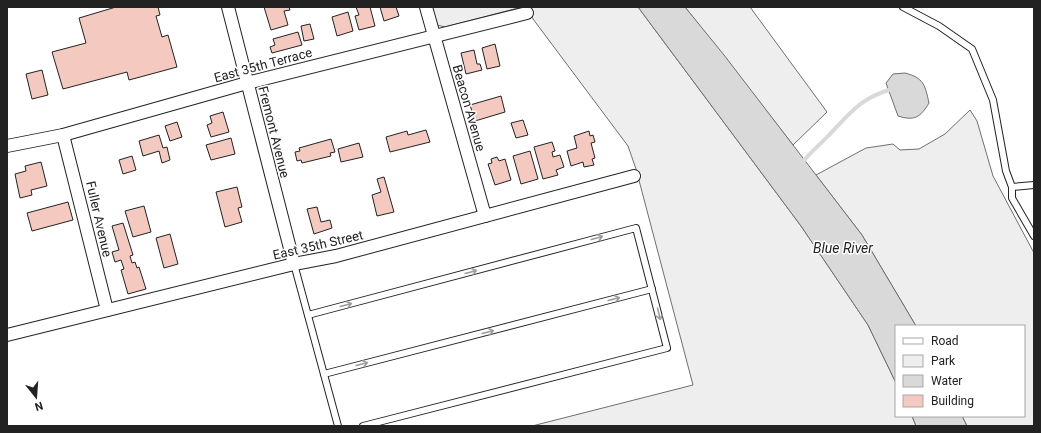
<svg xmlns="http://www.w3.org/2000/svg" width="1041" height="433" viewBox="0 0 1041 433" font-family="Roboto,sans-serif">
<rect width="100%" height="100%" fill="#fff"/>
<!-- green -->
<g fill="#eee" stroke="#6f6f6f">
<polygon points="432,7 522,7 445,27 437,25"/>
<polygon points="529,7 638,7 801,226 868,325 896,383 896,416 912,416 916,426 532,426 693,385 636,169 628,146 533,19"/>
<polygon points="685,7 750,7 827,112 793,145"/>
<polygon points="970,110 977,121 993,176 1034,253 1034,426 967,426 962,416 1024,416 1024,326 916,326 862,235 816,175 866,148 893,144 900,150 919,149 945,134"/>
</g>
<!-- water -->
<g fill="#d9d9d9" stroke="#6f6f6f">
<polygon points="638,7 685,7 724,55 862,235 916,326 896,326 896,383 868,325 801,226"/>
<path d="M905,73C924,78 925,85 929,103C920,118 914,121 898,116L886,83L893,74Z"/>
<polygon points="912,416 962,416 967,426 916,426"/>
</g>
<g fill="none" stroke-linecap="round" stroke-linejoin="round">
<!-- stream -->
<path stroke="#d9d9d9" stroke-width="4" d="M802,163C810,152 821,144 830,134C852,111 861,98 892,89"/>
</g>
<!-- building -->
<g fill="#f3c9c0" stroke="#222">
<polygon points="116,7 158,7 160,15 156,16 162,37 168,35 177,67 129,80 127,72 63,89 52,52 86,43 79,18"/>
<polygon points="264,7 289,7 290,10 284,11 288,25 271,30"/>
<polygon points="356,7 370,7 375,26 359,30 355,16 359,15"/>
<polygon points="380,7 396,7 399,16 384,21"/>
<polygon points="348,12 353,31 337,36 332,17"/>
<polygon points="310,24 314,39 304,41 301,26"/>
<polygon points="298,32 302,45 272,53 270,47 275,45 273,39"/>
<polygon points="495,44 500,66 487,69 482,48"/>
<polygon points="474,50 477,64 480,64 482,70 466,74 461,53"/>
<polygon points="42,70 48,95 32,99 26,74"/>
<polygon points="501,96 505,112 475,121 470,105"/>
<polygon points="223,112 229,132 211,137 207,125 212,123 210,116"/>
<polygon points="523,120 528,135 516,138 511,123"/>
<polygon points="177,122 182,137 170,141 165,126"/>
<polygon points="426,130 430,142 390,152 386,137 407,131 408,135"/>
<polygon points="589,131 590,136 593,135 595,142 591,143 595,158 592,159 594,165 584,167 583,162 571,166 567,151 577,148 574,136"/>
<polygon points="159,135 163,148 167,147 170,160 162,163 159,151 143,156 139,141"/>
<polygon points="231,138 235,154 211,160 206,145"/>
<polygon points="331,139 335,152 330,153 331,156 302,163 301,160 297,161 295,152 300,151 299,148"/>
<polygon points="552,142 555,151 552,152 553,157 560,155 564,167 556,170 558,175 543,179 534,147"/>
<polygon points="359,143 363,157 341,162 338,149"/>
<polygon points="530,151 538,179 521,184 513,156"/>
<polygon points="132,156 136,170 123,174 119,160"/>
<polygon points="497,157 499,161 505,159 511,180 495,185 488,164 492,163 491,159"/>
<polygon points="41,162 47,186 31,190 32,195 20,198 15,174 26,171 25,166"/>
<polygon points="384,177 394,212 377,216 372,195 381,192 377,179"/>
<polygon points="237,187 242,207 238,208 242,222 225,227 216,192"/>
<polygon points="68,202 73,220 32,231 27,213"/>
<polygon points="144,206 151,232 133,237 125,211"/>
<polygon points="317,207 321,222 330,220 332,228 314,234 307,209"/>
<polygon points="123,223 133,255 130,256 132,263 135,262 137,268 139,267 146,289 128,294 121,270 124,269 121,260 115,262 112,252 119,250 112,226"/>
<polygon points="170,234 178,264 164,268 156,238"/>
</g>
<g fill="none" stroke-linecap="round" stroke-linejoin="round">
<defs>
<g id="lane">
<polyline points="903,7 939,26 972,49 993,100 1006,171 1012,187 1012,198 1034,236"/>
<polyline points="1012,187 1034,185"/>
<polyline points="294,264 338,426"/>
<polyline points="308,315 636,228 667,348 363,426"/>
<polyline points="324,374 652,289"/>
</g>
<g id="street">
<polyline points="228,7 294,264"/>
<polyline points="426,7 485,216"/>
<polyline points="63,135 107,310"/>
<polyline points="7,146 63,135 247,83 527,13"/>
<polyline points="7,335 294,264 336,256 634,176"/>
</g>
</defs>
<!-- lane casing -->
<use href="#lane" stroke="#222" stroke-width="8"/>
<!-- street casing -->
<use href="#street" stroke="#222" stroke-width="14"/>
<!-- lane -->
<use href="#lane" stroke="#fff" stroke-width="6"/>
<!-- street -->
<use href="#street" stroke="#fff" stroke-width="12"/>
</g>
<!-- one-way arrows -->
<defs><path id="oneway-shaft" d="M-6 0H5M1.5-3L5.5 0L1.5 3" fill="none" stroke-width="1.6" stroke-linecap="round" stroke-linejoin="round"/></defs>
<g stroke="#9c9c9c">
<use href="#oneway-shaft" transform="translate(597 238) rotate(-15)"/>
<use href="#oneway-shaft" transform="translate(471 272) rotate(-15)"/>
<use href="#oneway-shaft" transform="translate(614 299) rotate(-14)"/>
<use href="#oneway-shaft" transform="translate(346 305) rotate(-15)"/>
<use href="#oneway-shaft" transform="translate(659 314) rotate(76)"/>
<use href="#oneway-shaft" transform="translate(488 332) rotate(-14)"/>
<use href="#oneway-shaft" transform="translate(362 364) rotate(-14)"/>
</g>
<g text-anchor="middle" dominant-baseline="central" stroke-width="3" stroke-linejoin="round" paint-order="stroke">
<!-- street labels -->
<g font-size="13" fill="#222" stroke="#fff">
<text transform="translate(263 65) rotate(-15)">East 35th Terrace</text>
<text transform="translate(469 108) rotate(74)">Beacon Avenue</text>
<text transform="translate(274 132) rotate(76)">Fremont Avenue</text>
<text transform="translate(99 219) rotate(77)">Fuller Avenue</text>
<text transform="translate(318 245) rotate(-13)">East 35th Street</text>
</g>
<!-- water labels -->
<g font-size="14" font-style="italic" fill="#222" stroke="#fff">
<text x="843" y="248">Blue River</text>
</g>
</g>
<!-- border -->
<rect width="1041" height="433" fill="none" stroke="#222222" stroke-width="16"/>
<!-- legend -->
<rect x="895" y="325" width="130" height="92" fill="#ffffff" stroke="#a7a7a7"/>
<rect x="903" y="338" width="20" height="6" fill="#ffffff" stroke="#a7a7a7"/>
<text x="931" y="345" font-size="12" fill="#222222">Road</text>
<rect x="903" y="355" width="20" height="12" fill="#eeeeee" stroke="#a7a7a7"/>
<text x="931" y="365" font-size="12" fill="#222222">Park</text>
<rect x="903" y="375" width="20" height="12" fill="#d9d9d9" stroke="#a7a7a7"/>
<text x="931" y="385" font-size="12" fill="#222222">Water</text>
<rect x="903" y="395" width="20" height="12" fill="#f3c9c0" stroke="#a7a7a7"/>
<text x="931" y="405" font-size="12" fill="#222222">Building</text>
<!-- north arrow -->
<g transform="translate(36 397) rotate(163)" stroke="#ffffff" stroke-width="3" paint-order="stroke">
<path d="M0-3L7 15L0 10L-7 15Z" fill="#222222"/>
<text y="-6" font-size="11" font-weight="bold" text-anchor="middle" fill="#222222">N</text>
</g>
</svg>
